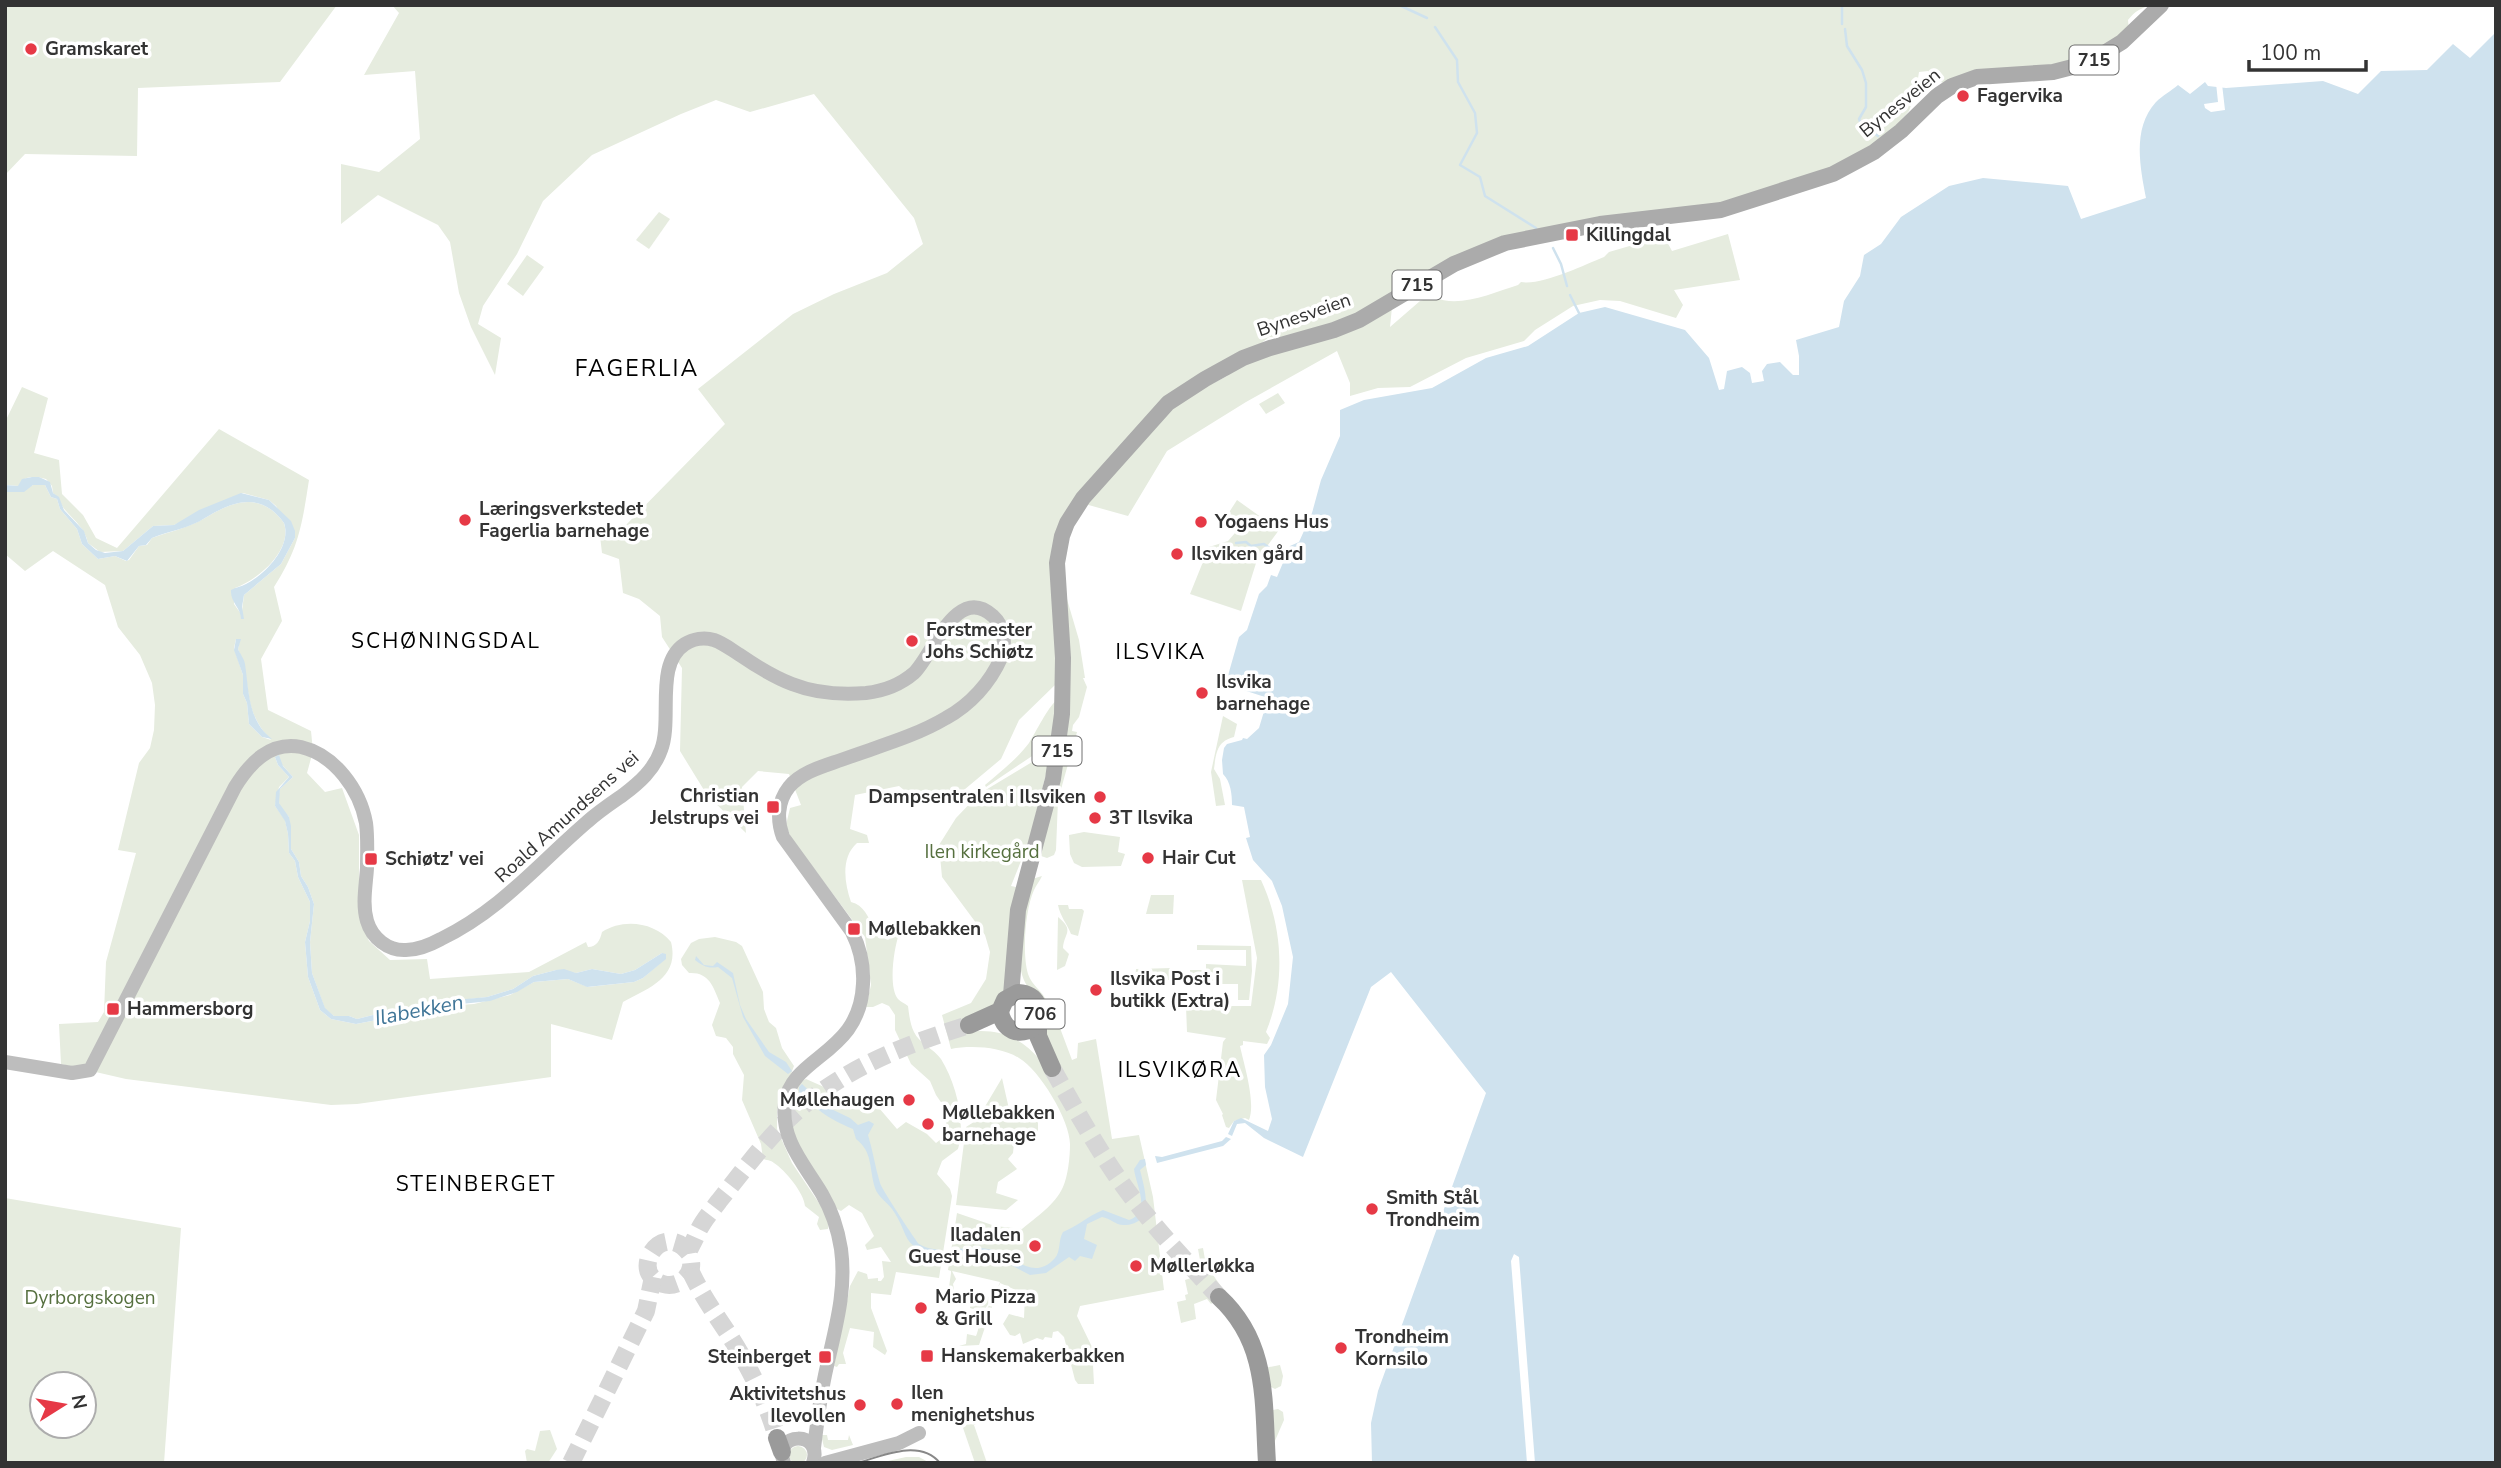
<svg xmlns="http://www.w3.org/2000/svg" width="2501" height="1468" viewBox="0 0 2501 1468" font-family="'Nunito Sans',sans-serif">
<rect width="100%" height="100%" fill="#fff"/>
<!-- green -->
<g fill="#e6ecdf" fill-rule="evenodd">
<polygon points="5,5 337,5 280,82 138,88 137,156 25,154 5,175"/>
<path d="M392,5H2152C2141,8 2135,11 2128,20L2129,30L2086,59L1944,83L1934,80L1928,71L1919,72L1916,91L1909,111L1884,140L1845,163L1731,202L1530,230L1488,244L1355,317L1285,338L1269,337L1253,350L1211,370L1073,501L1057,622L1056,684L1019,720L1001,759L946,805L919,802L899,786L855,795L850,829L867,835L869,843H857C841,857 844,882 851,902C864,905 868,917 874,928L899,934C894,948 888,987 898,999C901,1002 904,1003 908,1006C909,1014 910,1024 914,1032C919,1043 934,1049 941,1059C956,1083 966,1122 958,1149L942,1161L937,1174L950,1189L952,1196L939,1278L896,1272L891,1295L871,1293V1308L887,1351L885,1355L873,1347L874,1332L850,1328L843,1353L846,1364H839L837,1367L834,1366L850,1286L858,1271L867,1274L868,1279L878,1278V1281H881L884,1277L882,1261L891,1262L881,1247L867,1250L865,1245L874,1236L862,1213L849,1205L841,1211L837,1209L789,1135L792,1097L802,1081L806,1079L867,1106L879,1108L897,1129L906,1122L927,1134L936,1143L945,1136L947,1111L936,1095L930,1081L911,1064L895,1030V1015L889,1006L882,1003L873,1007H866L871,985L865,937L791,838L786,825L790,808L801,805L789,774L758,771L742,787L746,833L707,795L680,751L682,668L662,637L660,616L639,599L623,593L619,559L602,553L600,536L622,529L725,424L698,389L793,314L834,294L887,273L923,244L914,218L814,94L750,112L716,100L681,114L592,155L543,201L517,254L483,306L478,324L501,338L495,375L471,327L459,293L450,242L438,225L378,195L341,224V164L379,172L420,139L415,71L364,75L399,13Z"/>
<polygon points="659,212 670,219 649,249 636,240"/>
<path d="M1728,234L1740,280L1674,290L1683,305L1676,318L1620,301L1600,300L1573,306L1535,330L1524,341L1466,358L1410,387L1378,388L1350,396V383L1337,351L1246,402L1167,451L1128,516L1085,504L1172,406L1205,384H1212L1227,376L1232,368L1392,307L1390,327L1420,301L1434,297C1458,309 1492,293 1518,285L1521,282C1541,286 1584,265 1604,257L1609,252L1664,236L1672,251Z"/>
<polygon points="527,255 544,267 523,296 507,284"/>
<path d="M22,387L48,398L34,453L59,460L62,494L83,515L96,538L117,548L219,429L309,480C302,525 299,548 274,587L282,621L261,659L268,710L311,731L313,751L307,773L325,792L342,788L359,835V917L369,941L390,960L427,959L430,979L529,972L586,942L588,947C597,947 600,940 602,932C623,918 655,922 671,942C680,978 648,988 623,1002L612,1040L551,1024V1077L357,1104L331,1105L126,1079L61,1064L59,1024L98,1022L104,1012L106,962L136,853L118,850L139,763L150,748L154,730L155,705L152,683L140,655L118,627L105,585L53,551L25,571L5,554V492H20L33,485H45L51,497L57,499L60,509L77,529L82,544L98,559L115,556L126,561L129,560L139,546L147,545L152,538C169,532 190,527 205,518C233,501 261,491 284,523C293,550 258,580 235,588L234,604L241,614V619L244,595L281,564L295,538L276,506L269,500L243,493L174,525L153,526L123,551L100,552L88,543C85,529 76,522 66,511C60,505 60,498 53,493L52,486L46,479C35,476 23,475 19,486L5,485V422ZM236,639H240L238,649C253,684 241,709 271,740L262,737L249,724L247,703L243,694V675L234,648ZM275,757L293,777L280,789L278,799L280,807L289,817L291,849L299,862L301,876L308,887L314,904L310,942L312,973L325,1009L334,1016H349L357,1019L377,1014H403L417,1005L487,997L513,989L533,976L556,970L576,973L592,969L621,974L635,970L662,953L665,959L643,978L634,982L588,987L568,979L534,982L510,995L474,1004L427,1007L413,1016L400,1020L387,1018L356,1024L331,1019L320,1010L308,977L305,942L310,921V902L298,877L295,861L289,853L288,834L285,820L275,806L279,787L289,777L278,765Z"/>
<polygon points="1278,393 1285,403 1266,414 1259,404"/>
<polygon points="1237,500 1279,530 1257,560 1241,611 1190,594 1209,547 1228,541 1235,533 1234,520 1228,514"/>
<polygon points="1064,589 1079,640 1085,678 1083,678 1087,687 1079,717 1073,725 1072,731 1077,732 1058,800 1056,850 1054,855 1047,858 1038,855 1058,780"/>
<path d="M1056,701L1053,742L986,787L985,785C1000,772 1017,759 1029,743C1036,732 1048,707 1056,701Z"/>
<path d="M1223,716L1237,724L1234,737C1217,741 1216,753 1214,769L1220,779L1225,805L1216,806L1211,772Z"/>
<path d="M1052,750L1029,841L1011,886L1016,887L1008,983L998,1000L967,1032C996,1028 1021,1036 1040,1060L1051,1057L1044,1022L1050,1018L1051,1021L1061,1017L1060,1023H1063L1064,1026L1060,1028L1072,1060L1077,1058L1078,1043L1096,1039L1112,1139L1139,1135L1153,1197L1164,1290L1080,1306L1077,1316L1092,1347L1094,1384H1078L1075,1380L1064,1337L1058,1331L1053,1332L1052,1338L1045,1337L1043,1340L1037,1338L1023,1344L1020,1333L1015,1336L1010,1335L1003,1324L1009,1314L1024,1318L1025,1294L1000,1283L979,1345L959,1346L966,1344L967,1334L976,1336C979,1330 979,1319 983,1314C992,1303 994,1296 1000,1282L952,1271L956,1279L953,1284L954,1289L952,1291L954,1292L950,1301L952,1303L947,1301L951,1273V1271L948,1270L957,1213L995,1226L1022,1229C1036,1217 1055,1205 1063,1187C1068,1176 1070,1157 1070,1144C1070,1121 1040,1070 1019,1058C1001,1047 972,1045 951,1049L942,1015L971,1003L986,979L990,952L985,935L942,877L939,845L956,818L979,794Z"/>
<polygon points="1084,832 1120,837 1118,852 1125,854 1121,866 1082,867 1074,863 1070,854 1069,835"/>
<path d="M1042,876C1040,881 1036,885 1034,890C1025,910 1022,954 1028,974C1032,986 1043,991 1047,1002C1001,984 1024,915 1032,879Z"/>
<path d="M1242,880H1261C1283,927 1286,983 1266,1032L1270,1038L1267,1044L1243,1041V1045L1240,1046C1244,1065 1256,1102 1249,1120L1245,1118L1234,1121L1229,1128L1226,1127L1222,1115L1223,1114L1216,1100L1223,1042L1226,1038L1187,1032L1186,1006H1251L1257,958Z"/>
<polygon points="1151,895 1174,895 1173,914 1146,914"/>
<path d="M1058,905H1068L1069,909H1082L1084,911L1078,936L1071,934C1067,924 1060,916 1058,905Z"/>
<path d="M1058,917C1075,931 1064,933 1063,948L1069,954L1065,966L1057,970Z"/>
<path d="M715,937L736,942L742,946L763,992L764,1009L769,1022L776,1028L782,1048L794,1066L777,1110V1129L792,1163L829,1218L828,1229L820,1230L817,1224L819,1217L805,1206C804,1193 785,1170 774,1163C771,1160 766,1160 763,1159L761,1144L742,1100L744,1075L733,1054V1047L726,1038L716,1036L712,1025L720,1003C713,986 709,972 689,973L682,965L681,959L691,943L699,939Z"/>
<polygon points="1197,945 1251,946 1252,971 1249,1000 1238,1000 1238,984 1200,984 1200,979 1190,979 1190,970 1206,970 1206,964 1246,966 1246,950 1197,950"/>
<polygon points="1172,968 1174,980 1135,980 1136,969"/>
<polygon points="1002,1078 1009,1109 1034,1112 1038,1118 1038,1142 1014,1143 1013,1153 1008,1159 1017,1169 998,1182 996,1193 1018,1200 1006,1210 956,1205 966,1127 977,1120"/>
<path d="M5,1198L181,1228L164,1463H5ZM42,1384H84V1426H42Z"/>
<polygon points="1203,1248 1206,1265 1225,1292 1211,1304 1207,1299 1194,1304 1196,1319 1181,1323 1177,1302 1186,1300 1185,1295 1188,1294 1185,1280 1191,1278 1188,1267 1182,1267 1182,1263 1200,1260 1198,1249"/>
<polygon points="986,1296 992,1298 983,1312 970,1308 971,1300 978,1301"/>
<polygon points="1280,1365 1283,1376 1281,1386 1275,1389 1271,1387 1264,1368"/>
<polygon points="1278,1409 1283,1412 1284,1420 1274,1443 1273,1410"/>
<polygon points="970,1410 976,1424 974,1425 987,1463 975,1463 961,1422 966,1420 964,1411"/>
<polygon points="550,1430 557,1449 548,1463 527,1463 525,1451 527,1449 535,1451 540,1431"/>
<polygon points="821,1435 827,1435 828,1440 848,1440 849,1435 853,1445 832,1450 824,1447"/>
<circle cx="798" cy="1455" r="9"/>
<polygon points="906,1457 919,1457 930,1463 879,1463"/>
</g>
<!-- water -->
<g fill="#cfe2ee">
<path d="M2496,32V1463H1535L1519,1257L1514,1254L1511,1261L1527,1463H1372L1371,1423L1378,1391L1486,1093L1391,972L1371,987L1303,1157L1264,1138L1245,1123L1237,1124L1232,1136L1228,1134L1234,1121L1241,1118L1268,1131L1272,1119L1265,1087L1264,1055L1271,1045L1288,1004L1293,957L1282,906L1272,881L1253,860L1246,838L1250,837L1244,807L1232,805C1232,795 1231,782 1223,774L1222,760L1224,748L1227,744L1242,740L1243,738L1247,739L1259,728L1268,698L1234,687L1233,681L1227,679L1239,637L1247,630L1259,594L1267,586L1271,575L1277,577L1290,546L1299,542L1312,513L1321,480L1340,436V410L1364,400L1432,388L1486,358L1528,346L1579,313L1605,307L1685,330L1709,358L1719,390L1724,389L1727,371L1742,367L1750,373L1752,383L1764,381L1762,371L1767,364L1780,362L1793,375H1799V356L1796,340L1839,327L1844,301L1860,276L1864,255L1881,244L1901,217L1949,186L1983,178L2068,186L2081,219L2146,198C2140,167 2132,128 2156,102C2162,96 2171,91 2178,85L2190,94L2205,82L2208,86L2226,88L2323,81L2358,94L2381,71L2427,70L2453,44L2470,58Z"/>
<path d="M32,477H39L50,482L53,493L59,497L64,510L84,531L88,543L96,550L105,553L123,551L153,526L174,525L199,510L241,493L269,500L291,521L295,531V538L281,564L244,595L242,607L244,619H241C241,608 230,602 231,590C236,587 241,587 246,584C266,574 292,546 284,523C261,491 233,501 205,518C190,528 169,531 152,538L146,545L139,546L127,561L115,556L98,559L82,544L77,529L60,509L57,499L51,497L45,485H33L24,492H5V485L18,486L22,479Z"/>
<path d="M236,639H241L238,649C240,654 244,658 245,664C249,691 248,721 272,739L262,737L249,724L247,703L243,694V675L234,650Z"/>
<polygon points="279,755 283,766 293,777 280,789 279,803 289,817 291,826 291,849 299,862 301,876 308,887 314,904 310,942 312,973 325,1008 334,1016 349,1016 357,1019 377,1014 403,1014 423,1003 487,997 513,989 533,976 556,970 564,969 576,973 592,969 621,974 635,970 662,953 666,954 666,959 643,978 634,982 587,987 568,979 534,982 517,992 490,1001 423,1008 405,1020 387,1018 356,1024 331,1019 320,1010 308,977 305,942 310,921 310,902 298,877 295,861 289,853 288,834 285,821 275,806 276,792 289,777 278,765 275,757"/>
<path d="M696,956L704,965L713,966L717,962L733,973L740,1005L746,1019L769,1052L786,1062L792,1071L788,1074L765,1056L743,1017L732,978L718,967C708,969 703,966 695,960Z"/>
<path d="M802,1084L825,1106L850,1118L858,1125L869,1121L874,1124L868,1135C873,1151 875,1167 880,1183C881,1188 916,1241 919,1244C925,1248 934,1249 940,1250L939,1256C899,1246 911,1236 892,1209C887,1202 878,1197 875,1188C869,1168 873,1152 856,1139L853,1129C829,1119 818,1111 799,1092V1087Z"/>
<polygon points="1226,1137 1231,1139 1223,1146 1157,1163 1155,1156 1162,1157 1222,1141"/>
<path d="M1145,1159L1146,1165L1140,1170C1145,1190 1156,1225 1123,1225C1116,1225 1110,1218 1102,1217L1087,1224L1084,1239L1097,1245L1092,1259L1080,1256L1075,1261L1069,1257L1046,1273L1030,1275L1001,1260L981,1254H954L955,1249C965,1249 978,1247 988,1249C1011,1252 1032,1284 1055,1258C1061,1251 1058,1240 1063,1232C1076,1227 1088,1216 1103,1210L1129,1220C1152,1211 1136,1186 1134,1169L1140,1160Z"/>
</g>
<!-- pier -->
<polygon fill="#fff" points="2216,83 2222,84 2225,110 2211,112 2205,108 2204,104 2218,102"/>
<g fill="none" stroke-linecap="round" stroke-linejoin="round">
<!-- stream -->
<g stroke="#cfe2ee" stroke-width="2.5">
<polyline points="1399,5 1427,18"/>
<polyline points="1842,24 1842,5"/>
<polyline points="1435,27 1457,60 1458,82 1475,113 1477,133 1460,165 1480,177 1485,196 1536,228"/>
<polyline points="1845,29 1847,46 1862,70 1866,83 1866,107 1859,119 1861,124 1878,136"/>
<polyline points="1553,248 1561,264 1567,286"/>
<polyline points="1570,295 1579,313"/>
<polyline points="1236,543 1246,542 1251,546 1264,544 1271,549 1288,552"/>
</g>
<!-- highway-tunnel -->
<g stroke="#d6d6d6" stroke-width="18" stroke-dasharray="18 9" stroke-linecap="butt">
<path d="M1052,1068C1073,1105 1094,1143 1118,1178C1148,1221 1184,1259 1219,1297"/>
<path d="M689,1253C662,1218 627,1273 663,1284C676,1288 689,1279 691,1267C692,1261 689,1256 689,1251C690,1247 694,1241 696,1236C701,1223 710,1213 719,1201C743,1171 766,1139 795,1113C844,1068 907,1044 969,1025"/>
<path d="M690,1270C702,1296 714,1312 729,1335C749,1366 767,1402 777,1438"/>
<polyline points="571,1463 646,1311 653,1277"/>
</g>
<!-- secondary -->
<g stroke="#bdbdbd" stroke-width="14">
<path d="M5,1062L72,1073L90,1070L235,787C250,763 270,741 301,747C335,755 360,790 366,823C368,838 367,854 367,868C366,885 362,904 367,921C372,938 388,951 406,950C418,950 430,945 441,939C501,910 538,864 587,822C598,812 610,804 623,795C639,783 654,770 661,750C673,719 654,664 685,644C693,639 704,637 714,640C723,643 732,650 740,655C756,666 774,677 792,684C815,693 842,695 866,693C884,691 900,685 914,673C933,655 956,583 993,616C1005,627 1006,644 1001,658C990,683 970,705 946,718C914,737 876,747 841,760C824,766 801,772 789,787C777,802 777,821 783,837L852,932C860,948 864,966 863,984C860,1055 792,1055 785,1103C780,1140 805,1165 822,1194C832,1211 838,1230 841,1249C847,1293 834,1332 825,1375C820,1399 817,1423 814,1448"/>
<path d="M784,1463C772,1431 824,1430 813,1463"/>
<polyline points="825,1463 899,1443 919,1433"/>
</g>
<!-- primary -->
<polyline stroke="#ababab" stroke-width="16" points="1011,995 1018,910 1053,779 1062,714 1063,658 1057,563 1062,536 1067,523 1083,498 1168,403 1205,379 1243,358 1270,348 1334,330 1359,320 1454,264 1505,243 1600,224 1721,210 1833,174 1874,152 1901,131 1937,96 1952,86 1977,77 2053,72 2088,63 2122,42 2161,5"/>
<!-- highway -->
<g stroke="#9a9a9a" stroke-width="18">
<polyline points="1038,1021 1038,1036 1052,1068"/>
<path d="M969,1025L1000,1011L1005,1000L1018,993C1036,994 1045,1010 1035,1026C1020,1038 1002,1030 1000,1011"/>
<path d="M1219,1297C1269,1343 1263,1402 1267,1463"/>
<polyline points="777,1438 782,1452"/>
</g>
<!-- tram -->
<path stroke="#888" stroke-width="2" d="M858,1463C884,1455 920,1439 940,1463"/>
</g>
<!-- markers -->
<g fill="#e63946" stroke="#fff" stroke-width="2.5">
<circle cx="31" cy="49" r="7"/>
<circle cx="1963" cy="96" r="7"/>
<rect x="1565" y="228" width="14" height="14" rx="3.5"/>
<circle cx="465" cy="520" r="7"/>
<circle cx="1201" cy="522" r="7"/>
<circle cx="1177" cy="554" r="7"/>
<circle cx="912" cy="641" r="7"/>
<circle cx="1202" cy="693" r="7"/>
<circle cx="1100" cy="797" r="7"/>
<rect x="766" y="800" width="14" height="14" rx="3.5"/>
<circle cx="1095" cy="818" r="7"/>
<circle cx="1148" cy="858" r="7"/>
<rect x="364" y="852" width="14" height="14" rx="3.5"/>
<rect x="847" y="922" width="14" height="14" rx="3.5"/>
<circle cx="1096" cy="990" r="7"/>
<rect x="106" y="1002" width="14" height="14" rx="3.5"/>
<circle cx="909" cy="1100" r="7"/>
<circle cx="928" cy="1124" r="7"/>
<circle cx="1372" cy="1209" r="7"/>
<circle cx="1035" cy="1246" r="7"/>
<circle cx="1136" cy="1266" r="7"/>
<circle cx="921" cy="1308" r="7"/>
<circle cx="1341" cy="1348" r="7"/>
<rect x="920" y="1349" width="14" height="14" rx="3.5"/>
<rect x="818" y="1350" width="14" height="14" rx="3.5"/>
<circle cx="897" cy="1404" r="7"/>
<circle cx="860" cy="1405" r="7"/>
</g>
<g text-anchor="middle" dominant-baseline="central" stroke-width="7" stroke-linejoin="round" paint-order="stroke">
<!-- shield labels -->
<g fill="#fff" stroke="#707070" stroke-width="2">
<rect x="2069.5" y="45.5" width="49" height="29" rx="5"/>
<rect x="1392.5" y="270.5" width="49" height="29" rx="5"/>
<rect x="1032.5" y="736.5" width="49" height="29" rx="5"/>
<rect x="1015.5" y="999.5" width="49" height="29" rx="5"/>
</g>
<g font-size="18" font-weight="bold" fill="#333">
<text x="2094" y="60">715</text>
<text x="1417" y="285">715</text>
<text x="1057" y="751">715</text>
<text x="1040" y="1014">706</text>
</g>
<!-- poi labels -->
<g font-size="19" font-weight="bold" fill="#333" stroke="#fff" text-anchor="start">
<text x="45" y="49">Gramskaret</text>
<text x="1977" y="96">Fagervika</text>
<text x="1586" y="235">Killingdal</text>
<text x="479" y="509">Læringsverkstedet<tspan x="479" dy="22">Fagerlia barnehage</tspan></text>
<text x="1215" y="522">Yogaens Hus</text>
<text x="1191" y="554">Ilsviken gård</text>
<text x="926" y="630">Forstmester<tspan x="926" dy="22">Johs Schiøtz</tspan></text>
<text x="1216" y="682">Ilsvika<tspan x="1216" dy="22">barnehage</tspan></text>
<text x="759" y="796" text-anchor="end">Christian<tspan x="759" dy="22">Jelstrups vei</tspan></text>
<text x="1086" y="797" text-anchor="end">Dampsentralen i Ilsviken</text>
<text x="1109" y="818">3T Ilsvika</text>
<text x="1162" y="858">Hair Cut</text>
<text x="385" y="859">Schiøtz' vei</text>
<text x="868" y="929">Møllebakken</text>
<text x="1110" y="979">Ilsvika Post i<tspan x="1110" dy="22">butikk (Extra)</tspan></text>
<text x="127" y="1009">Hammersborg</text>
<text x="895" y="1100" text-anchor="end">Møllehaugen</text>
<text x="942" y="1113">Møllebakken<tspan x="942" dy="22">barnehage</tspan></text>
<text x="1386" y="1198">Smith Stål<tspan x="1386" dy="22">Trondheim</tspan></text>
<text x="1021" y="1235" text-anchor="end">Iladalen<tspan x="1021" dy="22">Guest House</tspan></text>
<text x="1150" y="1266">Møllerløkka</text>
<text x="935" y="1297">Mario Pizza<tspan x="935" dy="22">&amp; Grill</tspan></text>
<text x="1355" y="1337">Trondheim<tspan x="1355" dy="22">Kornsilo</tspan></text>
<text x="941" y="1356">Hanskemakerbakken</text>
<text x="811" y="1357" text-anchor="end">Steinberget</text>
<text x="911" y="1393">Ilen<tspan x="911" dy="22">menighetshus</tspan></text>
<text x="846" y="1394" text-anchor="end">Aktivitetshus<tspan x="846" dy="22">Ilevollen</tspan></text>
</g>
<!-- street labels -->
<g font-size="19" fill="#333" stroke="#fff">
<text transform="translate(1900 103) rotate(-39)">Bynesveien</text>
<text transform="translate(1304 315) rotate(-19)">Bynesveien</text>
<text transform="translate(567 817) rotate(-42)">Roald Amundsens vei</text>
</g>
<!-- park labels -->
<g font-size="19" fill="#56703f" stroke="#fff">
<text x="982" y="852">Ilen kirkegård</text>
<text x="90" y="1298">Dyrborgskogen</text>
</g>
<!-- neighbourhood labels -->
<g font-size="21" letter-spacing="2" fill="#000" stroke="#fff">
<text x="446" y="641">SCHØNINGSDAL</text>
<text x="1161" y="652">ILSVIKA</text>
<text x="1180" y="1070">ILSVIKØRA</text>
<text x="476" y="1184">STEINBERGET</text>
</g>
<!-- water labels -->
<g font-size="21" font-style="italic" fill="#3f7597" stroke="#fff">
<text transform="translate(419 1010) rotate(-11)">Ilabekken</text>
</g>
<!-- quarter labels -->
<g font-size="23" letter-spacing="2" fill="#000" stroke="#fff">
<text x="637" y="368">FAGERLIA</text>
</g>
</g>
<!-- border -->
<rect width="2501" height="1468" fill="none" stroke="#333333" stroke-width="14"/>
<!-- north arrow -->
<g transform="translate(63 1405) rotate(79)"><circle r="33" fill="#ffffff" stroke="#adadad" stroke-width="2"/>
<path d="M0-5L12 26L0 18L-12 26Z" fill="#e63946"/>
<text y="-10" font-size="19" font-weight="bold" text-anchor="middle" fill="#333333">N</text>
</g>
<!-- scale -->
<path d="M2249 60v10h117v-10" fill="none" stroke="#333333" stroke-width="3.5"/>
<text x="2260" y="60" font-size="21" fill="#333333" stroke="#ffffff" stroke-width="5" paint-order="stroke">100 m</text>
</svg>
